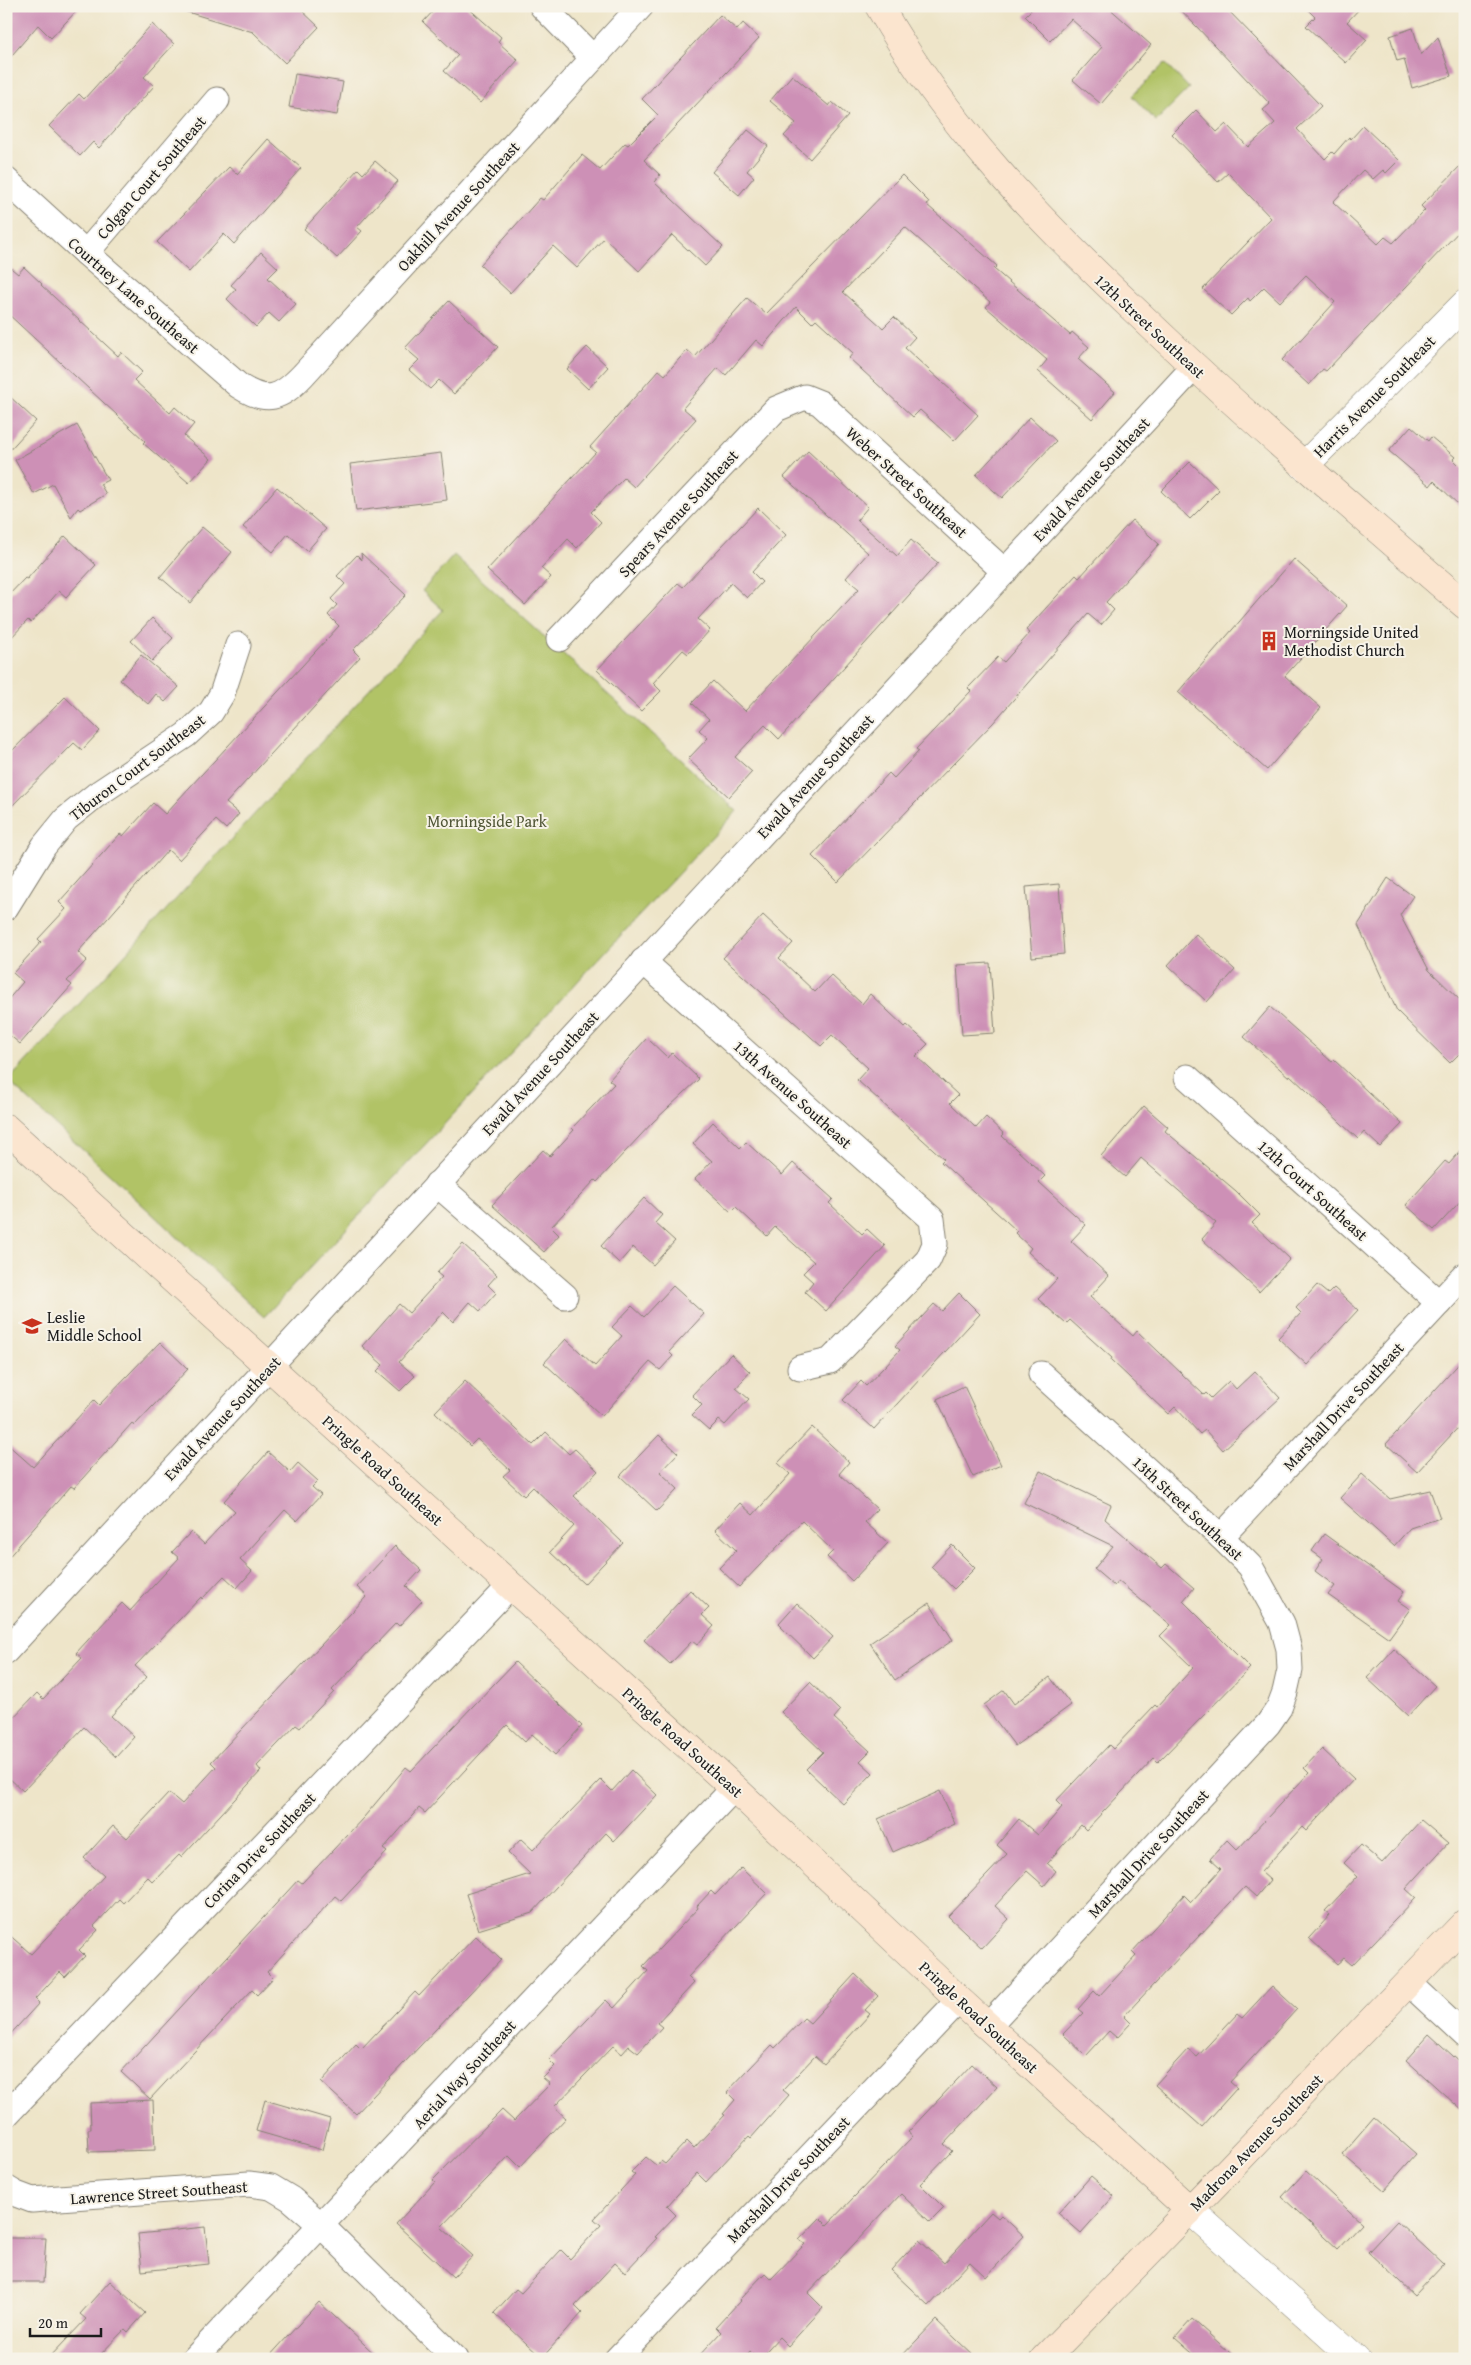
<svg xmlns="http://www.w3.org/2000/svg" width="1471" height="2365" viewBox="0 0 1471 2365" font-family="'Gentium Book Plus',serif">
<rect width="100%" height="100%" fill="#f7f3e8"/>
<filter id="ink" filterUnits="userSpaceOnUse"><feTurbulence type="fractalNoise" baseFrequency=".02" numOctaves="2"/><feDisplacementMap in="SourceGraphic" scale="10" xChannelSelector="R" yChannelSelector="G"/><feConvolveMatrix kernelMatrix="1 2 1 2 8 2 1 2 1" color-interpolation-filters="sRGB"/></filter>
<filter id="wash" filterUnits="userSpaceOnUse"><feTurbulence type="fractalNoise" baseFrequency=".0096" numOctaves="4" result="noise"/><feDisplacementMap in="SourceGraphic" scale="20" xChannelSelector="R" yChannelSelector="G"/><feGaussianBlur stdDeviation="1.12" result="paint"/><feColorMatrix in="noise" values="0 0 0 0 0 0 0 0 0 0 0 0 0 0 0 0 0 1.4 0 .05"/><feComposite in="paint" operator="in"/></filter>
<g filter="url(#wash)">
<rect width="100%" height="100%" fill="#eee5c9"/>
<!-- green -->
<g fill="#b1c366" stroke="#667041">
<polygon points="1165,63 1189,88 1156,121 1132,96"/>
<polygon points="454,555 737,811 264,1317 8,1081 443,610 422,591"/>
</g>
<g id="blocks">
<!-- building -->
<g fill="#cd90b6">
<polygon points="6,6 81,6 51,38 38,25 6,62"/>
<polygon points="185,6 297,6 319,27 285,63 253,32 184,11"/>
<polygon points="438,6 466,6 501,37 498,42 518,60 480,103 444,71 458,55 423,22"/>
<polygon points="1035,6 1107,6 1151,45 1101,104 1073,80 1102,47 1071,19 1050,41 1025,16"/>
<polygon points="1177,6 1224,6 1321,106 1297,129 1325,159 1332,152 1334,154 1349,137 1351,139 1363,126 1399,160 1386,173 1383,170 1373,179 1363,170 1333,202 1378,244 1385,237 1393,243 1425,210 1421,206 1465,161 1465,225 1326,371 1323,369 1309,385 1282,360 1335,302 1306,275 1280,302 1264,287 1250,301 1248,298 1231,315 1203,289 1271,218 1228,173 1218,182 1172,134 1196,110 1217,132 1226,124 1248,147 1275,123 1263,110 1270,104"/>
<polygon points="1304,6 1362,6 1347,22 1367,40 1346,63 1306,26 1315,17"/>
<polygon points="720,15 737,30 743,23 759,38 644,160 660,175 654,182 723,247 705,266 672,235 639,271 604,238 577,268 553,246 510,293 480,265 540,198 543,200 582,155 600,170 625,143 628,145 658,115 642,99"/>
<polygon points="152,24 174,44 144,77 154,86 99,148 93,142 80,156 49,126 79,94 84,99"/>
<polygon points="1413,28 1421,55 1438,37 1451,76 1412,88 1404,59 1397,61 1390,36"/>
<polygon points="295,74 343,82 337,115 289,107"/>
<polygon points="792,75 829,106 832,102 848,116 810,159 784,136 796,123 770,101"/>
<polygon points="748,130 768,146 747,171 754,177 739,195 712,172"/>
<polygon points="268,139 301,168 234,244 224,234 189,272 157,242 229,167 237,174"/>
<polygon points="375,161 398,181 357,227 362,231 337,258 304,229 358,169 363,174"/>
<polygon points="902,175 929,202 927,205 997,266 994,269 1070,335 1072,332 1089,347 1078,359 1115,392 1092,419 1038,371 1047,360 986,307 990,302 905,227 843,292 883,328 894,317 915,337 905,348 978,415 954,441 920,410 913,417 849,358 853,353 816,319 812,323 796,307 763,346 756,340 726,375 718,368 683,408 696,419 634,487 624,478 591,512 601,522 577,548 568,539 541,568 551,577 525,605 487,570 596,452 590,447 659,370 665,375 687,350 695,357 747,298 766,314"/>
<polygon points="261,252 278,268 268,278 296,304 279,322 269,313 256,327 227,299 236,289 231,285"/>
<polygon points="6,264 18,274 24,267 42,284 41,285 118,356 121,352 142,372 134,380 170,413 175,407 194,424 184,436 211,459 189,483 143,443 145,441 6,312"/>
<polygon points="449,301 498,347 454,394 439,380 430,389 409,370 419,360 405,348"/>
<polygon points="587,347 608,367 588,389 567,369"/>
<polygon points="6,393 36,421 6,454"/>
<polygon points="1030,417 1056,441 1002,498 976,475"/>
<polygon points="77,425 108,480 100,484 106,494 80,510 78,508 71,517 53,484 34,494 15,460"/>
<polygon points="1411,426 1428,441 1431,437 1455,457 1453,459 1465,471 1465,511 1434,481 1430,486 1389,451"/>
<polygon points="808,451 868,507 857,520 897,556 911,540 938,563 779,739 765,725 735,757 752,772 729,797 688,759 708,738 699,730 709,719 692,703 713,681 745,711 859,589 846,578 868,553 784,477"/>
<polygon points="441,453 447,500 356,511 350,464"/>
<polygon points="1190,462 1219,490 1190,519 1161,491"/>
<polygon points="277,487 326,529 307,551 288,534 273,552 243,527"/>
<polygon points="758,508 786,535 752,572 762,582 747,598 731,583 698,619 710,630 688,654 683,650 653,683 661,691 641,711 597,670 678,583 683,587"/>
<polygon points="1132,520 1159,544 1106,602 1114,610 1101,625 1088,614 993,723 838,882 812,856 889,773 894,778 919,751 916,749 971,691 968,688 998,657 1004,662 1030,633 1026,630 1076,575 1079,578"/>
<polygon points="202,527 232,552 190,603 160,577"/>
<polygon points="65,536 96,565 66,597 59,591 31,623 28,620 6,643 6,598 25,578 27,579"/>
<polygon points="361,553 406,595 353,650 360,657 226,803 239,814 226,829 216,820 179,860 168,850 78,952 87,960 67,981 72,985 20,1044 6,1032 6,1002 23,982 13,973 41,942 38,939 66,909 59,902 120,834 123,836 153,803 165,814 339,626 328,615 337,605 331,599 345,584 337,576 357,555 362,560"/>
<polygon points="1294,559 1347,606 1285,676 1321,708 1267,770 1178,692"/>
<polygon points="152,618 173,638 152,661 131,641"/>
<polygon points="141,655 179,687 165,702 156,694 148,704 120,680"/>
<polygon points="65,697 100,731 82,750 74,743 6,812 6,757"/>
<polygon points="1388,878 1413,896 1400,915 1429,970 1465,1005 1465,1048 1450,1063 1397,1011 1358,925"/>
<polygon points="1059,884 1064,954 1032,957 1026,887"/>
<polygon points="763,915 793,943 779,958 815,992 831,975 862,1004 870,994 905,1027 907,1025 928,1044 916,1056 958,1095 950,1103 976,1128 986,1117 1004,1134 1002,1136 1045,1176 1039,1182 1086,1225 1071,1241 1109,1276 1090,1297 1133,1336 1137,1331 1204,1395 1206,1393 1211,1398 1229,1381 1236,1389 1255,1371 1280,1398 1223,1450 1205,1430 1200,1434 1175,1407 1168,1414 1111,1360 1112,1358 1070,1320 1066,1324 1038,1299 1057,1279 1028,1252 1031,1248 1015,1233 1017,1231 941,1162 944,1159 857,1080 868,1068 832,1035 821,1046 723,958"/>
<polygon points="1196,934 1235,970 1207,1002 1168,965"/>
<polygon points="990,963 995,1033 962,1035 957,965"/>
<polygon points="1270,1007 1332,1062 1334,1060 1402,1124 1380,1147 1364,1132 1358,1139 1290,1075 1289,1077 1244,1037"/>
<polygon points="647,1038 668,1058 672,1053 699,1079 653,1122 597,1182 595,1180 551,1227 559,1235 544,1252 492,1205 543,1150 550,1156 574,1130 572,1128 614,1084 609,1080"/>
<polygon points="1144,1106 1168,1127 1165,1131 1236,1191 1260,1215 1252,1223 1290,1259 1259,1292 1202,1239 1216,1223 1141,1158 1125,1177 1101,1156"/>
<polygon points="713,1122 740,1148 746,1142 782,1175 793,1163 833,1199 829,1203 862,1234 867,1229 885,1246 826,1311 805,1292 813,1282 803,1273 814,1262 775,1227 767,1236 736,1207 731,1212 695,1179 712,1161 693,1144"/>
<polygon points="1465,1146 1465,1196 1434,1230 1406,1205 1445,1161 1449,1164"/>
<polygon points="644,1198 662,1215 655,1223 675,1241 653,1265 633,1247 619,1263 601,1246"/>
<polygon points="463,1244 497,1275 488,1285 496,1293 480,1311 470,1302 453,1322 443,1312 399,1362 415,1376 400,1391 377,1371 383,1365 362,1346 399,1304 409,1313 442,1277 437,1273"/>
<polygon points="1317,1285 1328,1294 1334,1288 1358,1310 1307,1365 1278,1338 1301,1313 1296,1308"/>
<polygon points="673,1286 704,1314 669,1352 673,1356 660,1370 650,1362 602,1416 544,1363 566,1339 595,1366 622,1336 612,1327 632,1306 644,1317"/>
<polygon points="959,1293 980,1314 874,1429 843,1400 861,1381 866,1386 900,1350 895,1346 934,1304 942,1311"/>
<polygon points="160,1342 188,1369 134,1426 132,1423 74,1488 71,1486 6,1560 6,1443 33,1467 94,1400 99,1405"/>
<polygon points="731,1354 750,1372 736,1388 749,1399 725,1425 719,1420 709,1430 692,1415 702,1405 692,1395"/>
<polygon points="1465,1357 1465,1420 1417,1472 1386,1444"/>
<polygon points="465,1381 533,1445 546,1432 569,1454 575,1449 598,1471 574,1496 623,1543 584,1584 550,1552 574,1526 533,1487 524,1496 503,1476 510,1470 477,1439 470,1446 435,1412"/>
<polygon points="964,1386 1001,1465 973,1477 937,1399"/>
<polygon points="812,1427 849,1462 839,1474 877,1509 865,1522 888,1543 852,1581 827,1557 833,1551 802,1521 739,1587 719,1568 736,1550 715,1530 740,1503 753,1515 790,1474 778,1463"/>
<polygon points="659,1435 678,1453 660,1472 678,1489 657,1511 620,1476"/>
<polygon points="268,1452 290,1472 298,1463 318,1481 312,1487 321,1495 297,1521 285,1510 240,1560 252,1571 237,1588 224,1576 202,1599 201,1597 135,1666 147,1677 111,1716 134,1737 116,1757 84,1727 23,1791 6,1775 6,1725 37,1693 43,1699 82,1658 76,1653 122,1603 130,1611 179,1558 172,1552 191,1532 204,1544 235,1511 224,1501"/>
<polygon points="1040,1471 1111,1505 1105,1519 1162,1568 1166,1564 1194,1588 1183,1601 1250,1668 1158,1762 1154,1758 1086,1830 1081,1825 1047,1863 1056,1871 1044,1886 1027,1871 995,1906 1009,1919 982,1948 948,1916 1007,1854 997,1845 1019,1819 1038,1835 1062,1807 1056,1801 1109,1745 1113,1749 1155,1705 1157,1707 1193,1668 1160,1636 1171,1625 1118,1581 1114,1586 1094,1569 1113,1546 1024,1503"/>
<polygon points="1362,1474 1390,1499 1430,1490 1440,1518 1410,1528 1394,1546 1340,1498"/>
<polygon points="1324,1534 1404,1592 1398,1601 1410,1609 1389,1638 1328,1595 1335,1586 1315,1571 1323,1559 1312,1551"/>
<polygon points="952,1545 975,1568 954,1589 931,1567"/>
<polygon points="395,1546 421,1570 406,1586 422,1601 399,1626 396,1623 332,1690 334,1692 300,1728 296,1725 257,1766 261,1771 181,1857 179,1855 153,1882 148,1877 123,1903 119,1899 94,1926 98,1930 79,1950 85,1956 65,1977 60,1972 35,1999 39,2003 6,2039 6,1932 31,1954 104,1876 84,1858 113,1826 127,1838 169,1793 182,1804 216,1767 211,1762 367,1596 357,1587"/>
<polygon points="690,1590 709,1608 702,1615 714,1626 697,1645 692,1641 670,1664 644,1640"/>
<polygon points="797,1603 833,1637 813,1658 781,1627 782,1626 779,1623"/>
<polygon points="929,1603 953,1640 895,1680 870,1643"/>
<polygon points="1394,1649 1435,1686 1408,1716 1367,1678"/>
<polygon points="515,1662 582,1726 555,1755 532,1734 525,1742 507,1725 425,1813 419,1808 383,1849 387,1852 341,1901 335,1896 267,1972 273,1978 257,1995 252,1990 150,2099 121,2072 298,1880 302,1883 364,1817 406,1767 411,1771"/>
<polygon points="1050,1677 1071,1705 1015,1746 984,1705 1004,1690 1014,1704"/>
<polygon points="810,1682 840,1711 834,1718 870,1751 860,1761 873,1773 843,1804 806,1769 823,1752 781,1712"/>
<polygon points="1322,1749 1354,1779 1306,1831 1302,1827 1261,1872 1270,1880 1256,1897 1245,1887 1124,2016 1131,2023 1117,2038 1109,2031 1086,2056 1063,2034 1083,2013 1078,2009 1094,1991 1099,1996 1136,1956 1132,1952 1184,1895 1191,1902 1221,1869 1210,1859 1227,1840 1237,1850 1309,1773 1304,1768"/>
<polygon points="631,1770 657,1795 614,1841 606,1833 532,1913 478,1930 466,1894 530,1874 508,1853 521,1839 533,1850 601,1780 612,1791"/>
<polygon points="940,1791 955,1824 893,1852 878,1819"/>
<polygon points="1421,1820 1448,1843 1406,1889 1416,1898 1352,1965 1344,1958 1337,1964 1309,1938 1330,1915 1325,1911 1358,1876 1344,1863 1361,1845 1382,1863"/>
<polygon points="741,1868 767,1893 688,1977 694,1983 657,2023 662,2027 638,2053 629,2046 622,2054 613,2046 554,2107 566,2118 520,2167 509,2156 441,2227 473,2256 453,2277 396,2224 435,2182 433,2180 502,2110 514,2121 550,2084 543,2078 555,2066 549,2060 606,2000 614,2008 648,1971 643,1966 698,1908 697,1906 711,1891 715,1895"/>
<polygon points="476,1936 501,1960 356,2114 321,2082 356,2044 361,2049 415,1992 419,1996"/>
<polygon points="855,1974 878,1996 865,2010 870,2014 824,2064 815,2056 783,2090 789,2095 751,2138 749,2136 706,2182 697,2173 667,2206 676,2215 655,2237 657,2238 625,2272 615,2263 575,2306 582,2313 542,2358 494,2313 516,2289 521,2293 561,2250 570,2259 601,2225 594,2219 635,2175 631,2172 646,2157 657,2166 661,2161 665,2164 687,2141 694,2148 725,2115 723,2114 735,2100 727,2092 772,2045 775,2048 804,2018 810,2023"/>
<polygon points="1272,1986 1297,2009 1230,2082 1237,2088 1202,2127 1155,2085 1188,2049 1197,2057 1237,2014 1242,2018"/>
<polygon points="1429,2034 1465,2067 1465,2113 1406,2060"/>
<polygon points="972,2064 997,2087 944,2144 952,2151 920,2184 944,2208 930,2222 901,2194 808,2293 823,2308 788,2346 779,2337 759,2359 750,2351 743,2359 696,2359 721,2332 716,2327 740,2301 739,2300 765,2273 771,2279 805,2244 799,2240 820,2218 827,2225 913,2136 908,2132"/>
<polygon points="153,2100 155,2150 89,2152 88,2129 91,2129 90,2103"/>
<polygon points="265,2100 330,2119 322,2150 256,2131"/>
<polygon points="1374,2117 1416,2154 1384,2190 1342,2154"/>
<polygon points="1306,2171 1362,2223 1338,2249 1282,2197"/>
<polygon points="1091,2176 1114,2196 1081,2233 1058,2213"/>
<polygon points="991,2212 998,2218 1001,2215 1024,2236 986,2277 970,2262 929,2306 891,2270 919,2240 944,2263"/>
<polygon points="1397,2221 1443,2264 1414,2295 1368,2252"/>
<polygon points="205,2227 209,2264 142,2271 138,2234"/>
<polygon points="6,2238 46,2238 43,2282 6,2282"/>
<polygon points="110,2281 145,2313 128,2332 125,2329 96,2359 48,2359 86,2319 80,2314"/>
<polygon points="319,2302 380,2359 267,2359"/>
<polygon points="1192,2319 1237,2359 1199,2359 1175,2338"/>
<polygon points="936,2320 977,2359 899,2359"/>
</g>
</g>
</g>
<g filter="url(#ink)">
<use href="#blocks" fill-opacity="0" stroke="#858072" stroke-width="1"/>
<g fill="none" stroke-linecap="round" stroke-linejoin="round">
<defs>
<g id="minor">
<polyline points="542,6 593,58"/>
<path d="M6,180L86,253L239,386C267,404 280,399 303,375L641,6"/>
<polyline points="86,253 217,100"/>
<polyline points="559,639 776,409 805,397 820,403 1005,572"/>
<polyline points="6,907 44,846 66,819 96,795 186,735 211,712 222,694 238,645"/>
<polyline points="643,961 932,1219 935,1244 928,1260 830,1361 800,1368"/>
<polyline points="1187,1077 1439,1303"/>
<polyline points="437,1184 565,1296"/>
<polyline points="1221,1537 1465,1275"/>
<polyline points="6,1651 1194,367"/>
<polyline points="1409,1983 1465,2035"/>
<polyline points="988,2026 1268,1724 1279,1708 1285,1692 1290,1670 1289,1649 1282,1623 1250,1566 1221,1537 1041,1374"/>
<polyline points="6,2115 511,1585"/>
<polyline points="6,2188 16,2194 32,2200 249,2184 271,2187 291,2199 321,2225 456,2359"/>
<polyline points="194,2359 734,1788"/>
<polyline points="617,2359 959,2000"/>
</g>
<g id="tertiary">
<polyline points="1304,466 1465,304"/>
<polyline points="1190,2210 1356,2359"/>
</g>
<g id="secondary">
<path d="M879,6C947,127 1043,224 1143,318C1247,417 1356,511 1465,605"/>
<polyline points="6,1128 734,1788 959,2000 1190,2210"/>
<polyline points="1044,2359 1221,2178 1465,1923"/>
</g>
</defs>
<!-- minor casing -->
<use href="#minor" stroke="#858072" stroke-width="27"/>
<!-- tertiary casing -->
<use href="#tertiary" stroke="#858072" stroke-width="29"/>
<!-- secondary casing -->
<use href="#secondary" stroke="#858072" stroke-width="29"/>
<!-- minor -->
<use href="#minor" stroke="#fff" stroke-width="25"/>
<!-- tertiary -->
<use href="#tertiary" stroke="#fff" stroke-width="28"/>
<!-- secondary -->
<use href="#secondary" stroke="#fbe5cf" stroke-width="28"/>
</g>
</g>
<!-- icons -->
<defs>
<symbol id="building-bare" viewBox="-9 -9 18 18"><path d="M-4-6H4V6H1V3H-1V6H-4ZM-2.5-4.3h1.7v1.8h-1.7ZM.8-4.3h1.7v1.8H.8ZM-2.5-1h1.7V.8h-1.7ZM.8-1h1.7V.8H.8Z" fill="#c8321e" stroke="#f7f3e8" stroke-width="2.5" paint-order="stroke"/></symbol>
<symbol id="school-bare" viewBox="-9 -9 18 18"><path d="M0-5L7-2L0 1L-7-2ZM-4 1L0 2.5L4 1V4Q0 6-4 4Z" fill="#c8321e" stroke="#f7f3e8" stroke-width="2.5" paint-order="stroke"/></symbol>
</defs>
<g fill-rule="evenodd">
<use href="#building-bare" x="1255" y="627" width="28" height="28"/>
<use href="#school-bare" x="18" y="1312" width="28" height="28"/>
</g>
<g text-anchor="middle" dominant-baseline="central" stroke-width="4" stroke-linejoin="round" paint-order="stroke">
<!-- street labels -->
<g font-size="16" fill="#1c1c1c" stroke="#f7f3e8">
<text transform="translate(151 177) rotate(-49)">Colgan Court Southeast</text>
<text transform="translate(458 206) rotate(-47)">Oakhill Avenue Southeast</text>
<text transform="translate(134 295) rotate(41)">Courtney Lane Southeast</text>
<text transform="translate(1150 326) rotate(43)">12th Street Southeast</text>
<text transform="translate(1374 396) rotate(-45)">Harris Avenue Southeast</text>
<text transform="translate(1091 479) rotate(-47)">Ewald Avenue Southeast</text>
<text transform="translate(907 482) rotate(42)">Weber Street Southeast</text>
<text transform="translate(678 513) rotate(-47)">Spears Avenue Southeast</text>
<text transform="translate(137 767) rotate(-37)">Tiburon Court Southeast</text>
<text transform="translate(815 776) rotate(-47)">Ewald Avenue Southeast</text>
<text transform="translate(540 1073) rotate(-47)">Ewald Avenue Southeast</text>
<text transform="translate(793 1094) rotate(42)">13th Avenue Southeast</text>
<text transform="translate(1313 1190) rotate(42)">12th Court Southeast</text>
<text transform="translate(1343 1406) rotate(-47)">Marshall Drive Southeast</text>
<text transform="translate(222 1418) rotate(-47)">Ewald Avenue Southeast</text>
<text transform="translate(383 1470) rotate(42)">Pringle Road Southeast</text>
<text transform="translate(1188 1508) rotate(43)">13th Street Southeast</text>
<text transform="translate(683 1742) rotate(42)">Pringle Road Southeast</text>
<text transform="translate(259 1850) rotate(-46)">Corina Drive Southeast</text>
<text transform="translate(1148 1853) rotate(-47)">Marshall Drive Southeast</text>
<text transform="translate(979 2017) rotate(43)">Pringle Road Southeast</text>
<text transform="translate(464 2074) rotate(-47)">Aerial Way Southeast</text>
<text transform="translate(1256 2142) rotate(-46)">Madrona Avenue Southeast</text>
<text transform="translate(788 2179) rotate(-46)">Marshall Drive Southeast</text>
<text transform="translate(159 2192) rotate(-4)">Lawrence Street Southeast</text>
</g>
<!-- poi labels -->
<g font-size="16" fill="#1c1c1c" stroke="#f7f3e8" text-anchor="start">
<text x="1284" y="632">Morningside United<tspan x="1284" dy="18">Methodist Church</tspan></text>
<text x="47" y="1317">Leslie<tspan x="47" dy="18">Middle School</tspan></text>
</g>
<!-- park labels -->
<g font-size="16" fill="#505636" stroke="#f7f3e8">
<text x="487" y="821">Morningside Park</text>
</g>
</g>
<!-- margin -->
<rect width="1471" height="2365" fill="none" stroke="#f7f3e8" stroke-width="25"/>
<!-- scale -->
<path d="M30 2328v8h71v-8" fill="none" stroke="#1c1c1c" stroke-width="2.5"/>
<text x="38" y="2328" font-size="15" fill="#1c1c1c" stroke="#f7f3e8" stroke-width="4" paint-order="stroke">20 m</text>
</svg>
